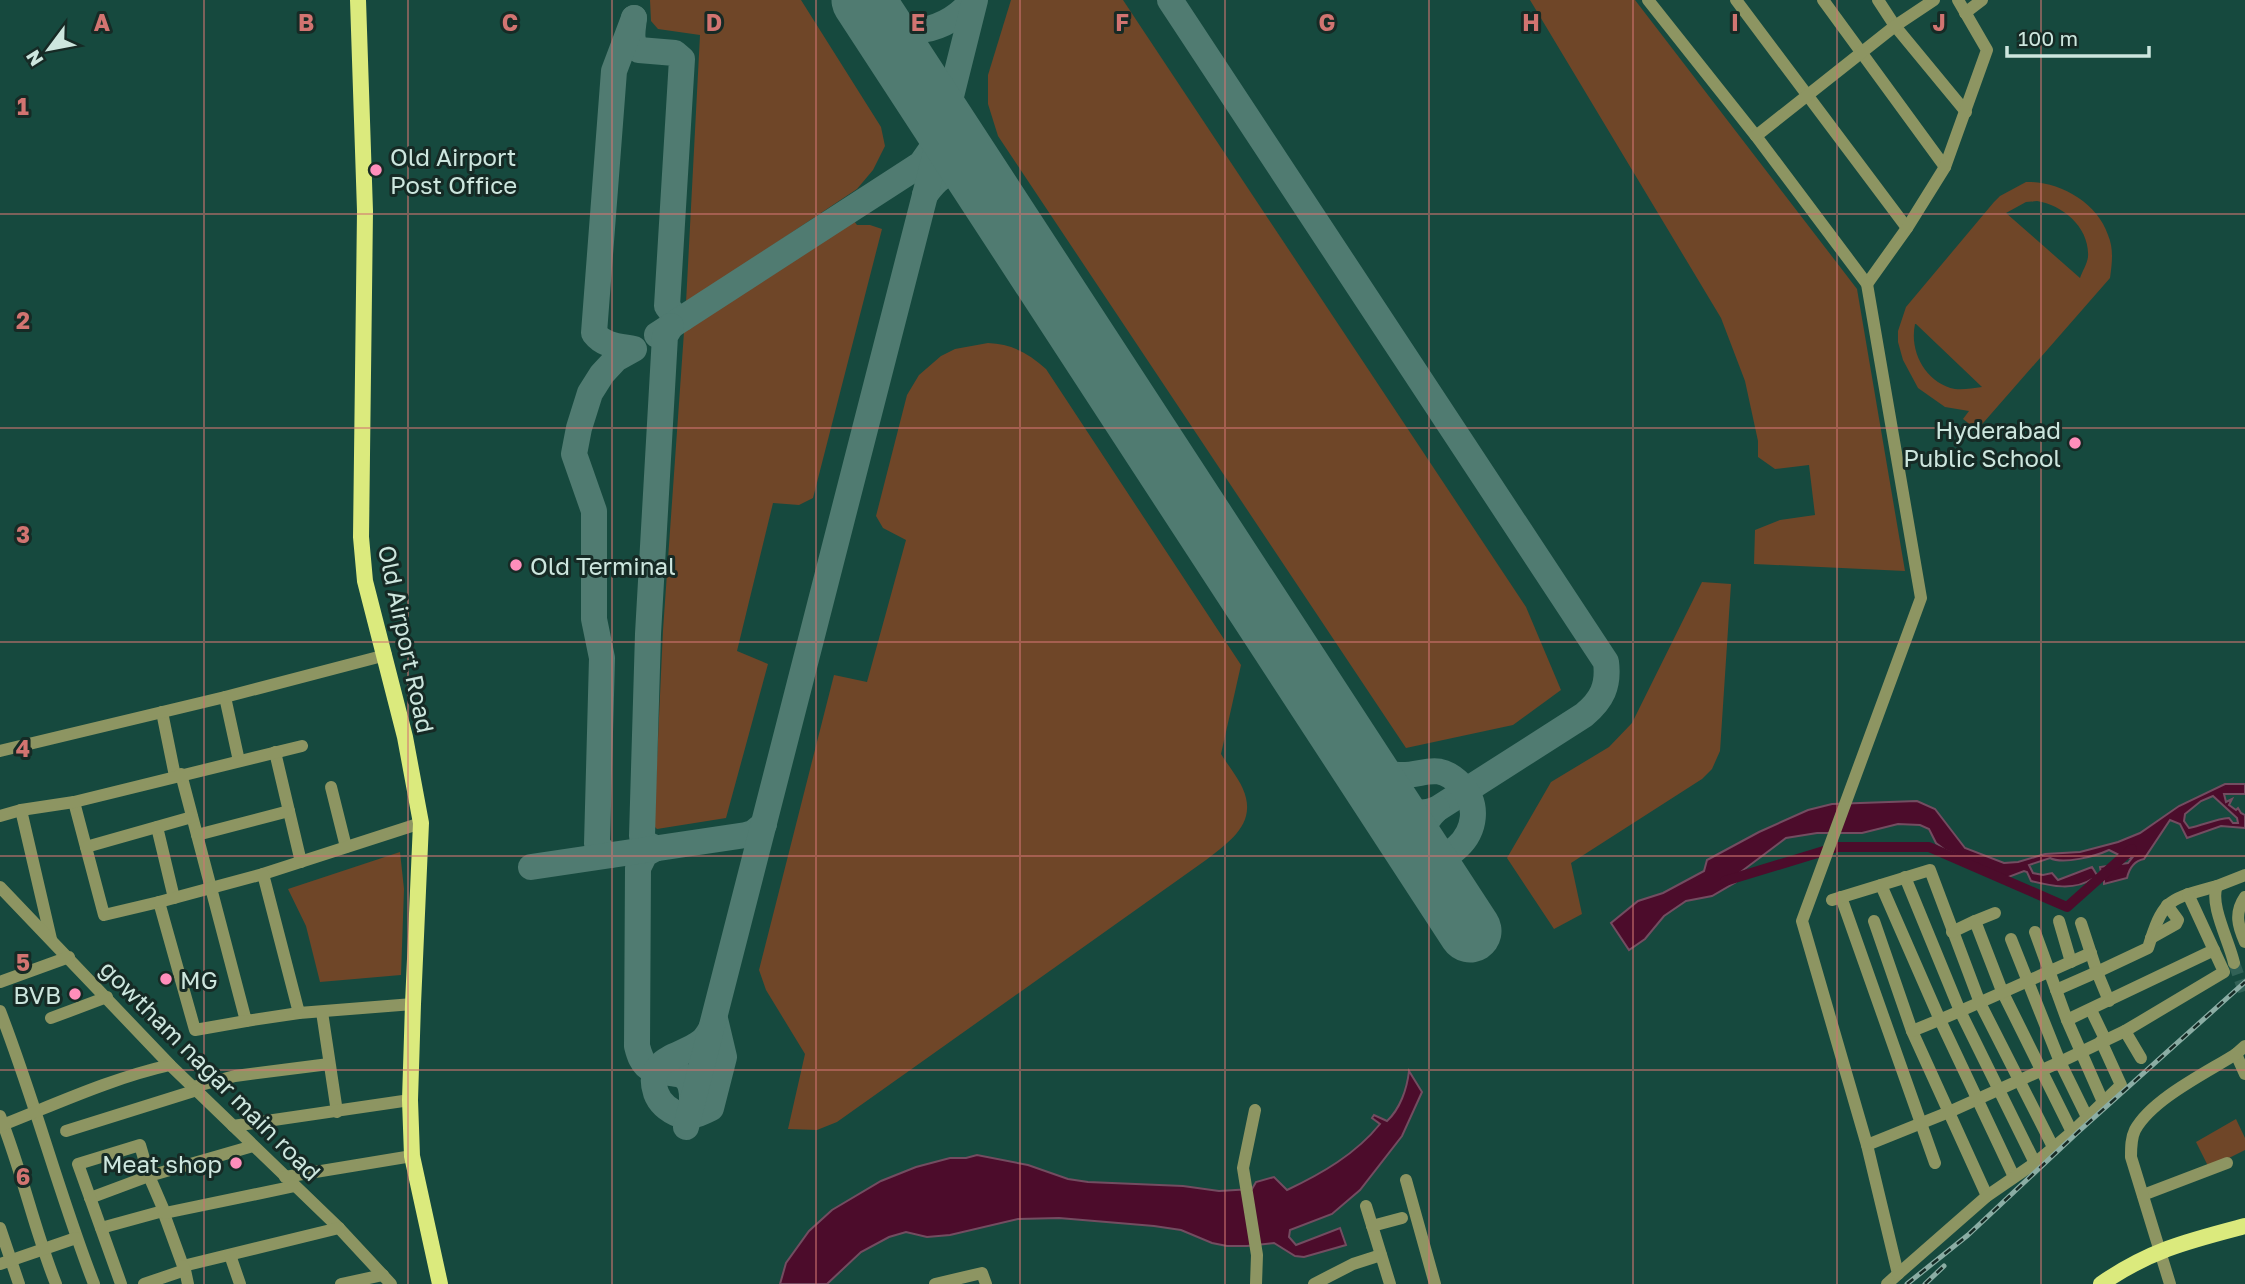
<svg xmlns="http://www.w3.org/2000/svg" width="2245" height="1284" viewBox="0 0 2245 1284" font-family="'Golos Text',sans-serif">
<rect width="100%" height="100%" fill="#16493e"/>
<!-- green -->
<g fill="#6f4628" fill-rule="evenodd">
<polygon points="650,0 801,0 881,127 885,146 873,170 857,189 686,303 700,35 658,29 651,21"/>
<polygon points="1011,0 1123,0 1526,607 1561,690 1513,725 1406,748 998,136 988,104 988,75"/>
<polygon points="1530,0 1635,0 1857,289 1905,571 1754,564 1755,530 1780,520 1815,515 1809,465 1775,469 1758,457 1758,441 1745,381 1721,318"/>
<path d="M2026,182C2059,181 2097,202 2108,235C2114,249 2112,263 2110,278L1977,430L1963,419L1969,411L1945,407L1918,388L1903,360L1898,342V331L1906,307L1994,202L2000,196ZM2037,201C2063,205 2090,228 2088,257C2087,264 2082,272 2080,278L2006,213L2026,202ZM1915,324H1916L1982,387C1973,388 1964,390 1955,389C1926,383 1909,352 1915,324Z"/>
<polygon points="854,221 857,225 870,225 882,229 813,498 799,505 773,503 737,651 768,664 726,818 657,829 654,826 663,630 684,332"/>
<path d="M988,343C1012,344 1028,353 1046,369L1241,665L1221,754C1229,767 1243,783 1246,798C1253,827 1226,844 1206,860L837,1122L817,1130L788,1129L805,1054L766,990L759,970L834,675L867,682L906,540L883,528L876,516L907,395L919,375L941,356L955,349Z"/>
<polygon points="1702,582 1731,584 1720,751 1712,769 1702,779 1571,863 1582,914 1554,929 1507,858 1551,782 1609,747 1632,723"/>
<polygon points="400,852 404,889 401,975 320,982 306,926 288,889"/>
<polygon points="2236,1119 2245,1138 2245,1150 2209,1168 2196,1142"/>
</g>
<!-- water -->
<g fill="#4c0c2b" stroke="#734d61" stroke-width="2" fill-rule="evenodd">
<path d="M2225,784H2245V794H2224L2226,802L2232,799L2229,805L2236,810L2238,808L2241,813L2245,815V828L2221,826L2187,838L2180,824L2170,820L2144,859C2134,861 2129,869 2127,878L2104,884V880L2100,879L2096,883L2092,879C2074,891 2051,886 2031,881L2027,872L2024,871L2006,878L1945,850L1936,843L1929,829L1920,825L1898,824L1862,833H1817L1786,838L1738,874L1736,882L1712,896L1686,901L1664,916L1645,939L1629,950L1611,923L1638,901L1663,893L1704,871L1707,860L1759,832L1808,810L1832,804L1917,801L1935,809L1965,848L2004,863L2018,862L2045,854L2080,852L2118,842L2140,833L2179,806ZM2213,796L2237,818L2238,823H2233L2229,818C2215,819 2204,825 2189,828L2184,821L2185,814L2201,801ZM2109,850L2125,858H2132L2128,863L2100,867L2101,872L2097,875L2092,867L2058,880L2052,873L2043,875L2033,873L2029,865L2050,858C2063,865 2096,856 2109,850Z"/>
<path d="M1409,1071L1422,1092L1402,1136L1360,1190L1332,1214L1290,1230L1289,1237L1296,1245L1340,1228L1346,1245L1304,1257L1295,1256L1274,1243L1247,1246H1227L1212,1243L1181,1230L1154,1226L1059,1218L1018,1219L950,1235L927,1237L906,1232L889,1237L861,1252L827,1284H780L786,1263L809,1231L832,1210L881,1181L916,1167L950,1158H966L977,1155L1028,1165L1068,1179L1088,1182L1183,1186L1219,1191L1252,1189L1256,1182L1274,1177L1287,1190C1321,1174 1356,1154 1380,1124L1372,1118L1374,1115L1387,1121C1400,1109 1407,1089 1409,1071Z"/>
</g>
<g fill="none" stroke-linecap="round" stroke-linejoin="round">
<!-- canal -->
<polyline stroke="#4c0c2b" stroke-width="10" points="1725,881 1837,847 1929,847 2067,907 2132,849"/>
<!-- taxiway -->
<g stroke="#507b71" stroke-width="26">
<path d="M1170,0L1606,662C1609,686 1602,700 1584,715L1437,809C1421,824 1418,838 1423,860"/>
<path d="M872,14C900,43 950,31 972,0"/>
<path d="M634,18C633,29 629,42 639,50L675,53L682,59L667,306L676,318H683"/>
<polyline points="950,133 947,125 948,108 975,0"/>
<path d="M925,195C945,167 956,169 985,186"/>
<polyline points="657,335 921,164 935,144"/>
<path d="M1353,751C1365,764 1381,775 1400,775C1424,776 1437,761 1460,784C1501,826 1435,889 1395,845C1382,830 1365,777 1356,756"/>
<path d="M1385,800C1401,813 1417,817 1437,809"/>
<polyline points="656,848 646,844 642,836 648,634 665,336 671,326"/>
<path d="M656,848L645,854L638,868L637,1046C639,1054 642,1065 651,1069C670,1078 693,1064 692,1101"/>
<path d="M610,855L605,854L597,844L602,658L594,619V511L574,454L579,428L590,393L602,374L616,359L634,349C618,346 604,346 594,333L614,71L634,18"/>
<polyline points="531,867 746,835 753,833 764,824"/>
<path d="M711,1029C708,1034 706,1038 701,1042C683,1057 644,1057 656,1093C660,1104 670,1111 680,1115C691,1118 701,1113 711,1108L724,1057L715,1019"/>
<polyline points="686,1127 934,160 939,131 935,109"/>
</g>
<!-- runway -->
<polyline stroke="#507b71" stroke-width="63" points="863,0 1470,931"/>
<!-- minor-tunnel -->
<polyline stroke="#316156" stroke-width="12" stroke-dasharray="12 6" stroke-linecap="butt" points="2234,963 2245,994"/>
<!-- minor -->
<g stroke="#8d9562" stroke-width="12">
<polyline points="1648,0 1756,136 1867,284 1921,598 1802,921 1867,1145 1898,1274 1887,1284"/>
<polyline points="1736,0 1907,228"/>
<polyline points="1823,0 1945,167"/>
<polyline points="1878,0 1895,26 1966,112"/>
<polyline points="1965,13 1982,0"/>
<polyline points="1756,136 1895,26 1934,0"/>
<polyline points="1867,284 1907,228 1945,167 1987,50 1958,0"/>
<polyline points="225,697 239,761"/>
<polyline points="162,712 175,776"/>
<polyline points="0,751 225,697 386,655"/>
<polyline points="275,752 301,862"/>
<polyline points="181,774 246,1021 299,1013"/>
<polyline points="331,787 346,847"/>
<polyline points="74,802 104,915 159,902 195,1030 246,1021"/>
<polyline points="21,810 74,802 302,746"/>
<polyline points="0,816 21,810 51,939"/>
<polyline points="157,827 174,898"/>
<polyline points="197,835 289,811"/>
<polyline points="86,847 192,817"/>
<polyline points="263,874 421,823"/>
<polyline points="1905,877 1960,1011 2035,1163"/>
<polyline points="1881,885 1940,1020 2014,1177"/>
<polyline points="0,887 170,1065 339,1228 391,1284"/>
<polyline points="1841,897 1935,1163"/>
<path d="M2245,897C2234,913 2238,926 2245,942"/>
<polyline points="1832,900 1930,870 1980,1003 2053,1147"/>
<polyline points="159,902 263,874 299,1013 413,1004"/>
<polyline points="1874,921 1912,1031 1987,1196"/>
<polyline points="1975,921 1995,913"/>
<polyline points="2059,921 2071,962"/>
<path d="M2081,923L2097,972L2148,948C2164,897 2168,900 2217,886"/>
<polyline points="1952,932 1975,921 2002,991 2072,1132"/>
<polyline points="2035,932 2067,1020 2103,1102"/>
<polyline points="2151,938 2176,924 2178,920 2167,905"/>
<polyline points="2011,939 2060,1062 2087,1117"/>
<path d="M2234,963C2230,943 2209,904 2217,886L2245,875"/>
<polyline points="0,982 69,957"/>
<polyline points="2056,990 2097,972 2109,1001"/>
<path d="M0,1011C35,1101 59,1194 94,1284"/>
<polyline points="322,1012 337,1112"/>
<polyline points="51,1018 107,997"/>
<polyline points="2067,1020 2214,950"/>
<path d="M1912,1031C1973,1007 2031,979 2091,953"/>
<polyline points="2125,1031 2141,1058"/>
<polyline points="2236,1054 2245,1074"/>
<polyline points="193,1087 235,1076 329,1064"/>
<polyline points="1255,1110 1243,1168 1257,1255 1256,1284"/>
<path d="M0,1116C22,1171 34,1229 56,1284"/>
<path d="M0,1126C56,1104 112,1078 170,1065"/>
<polyline points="233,1126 410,1100"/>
<polyline points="66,1131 197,1090"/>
<polyline points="1867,1145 1949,1112 2060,1062 2125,1031 2224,972 2188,894"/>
<polyline points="285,1177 412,1156"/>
<polyline points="1406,1180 1435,1284"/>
<polyline points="2143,1195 2227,1163"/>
<polyline points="90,1198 149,1176 253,1146"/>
<polyline points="1366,1206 1390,1284"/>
<polyline points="1372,1226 1402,1218"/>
<polyline points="0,1228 19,1284"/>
<polyline points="101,1228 163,1211 183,1266 339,1228"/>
<polyline points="230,1255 240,1284"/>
<polyline points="0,1264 76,1238"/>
<polyline points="185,1270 188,1284"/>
<polyline points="1898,1274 1987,1196 2035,1163 2072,1132 2121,1085 2101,1041 2105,1039 2091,1010"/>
<polyline points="121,1284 78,1164 140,1145 149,1176 165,1213 295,1186"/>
<polyline points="144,1284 185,1270 183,1266"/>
<polyline points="341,1284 383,1275"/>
<polyline points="935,1284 982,1273 986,1284"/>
<polyline points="1314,1284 1353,1264 1381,1255"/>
<path d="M2170,1284L2131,1157C2131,1147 2131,1138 2135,1130C2152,1099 2206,1073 2236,1054L2245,1046"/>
</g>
<!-- major -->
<g stroke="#dbea7d" stroke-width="16">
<polyline points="358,0 365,211 361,537 365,581 405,737 421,823 413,1004 410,1100 412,1156 440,1284"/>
<path d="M2101,1284C2150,1250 2188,1241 2245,1226"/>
</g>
<defs>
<g id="rail">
<polyline points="1907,1284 1968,1235 2078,1132 2245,982"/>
<polyline points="1925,1284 1944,1266"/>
</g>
</defs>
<!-- rail casing -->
<use href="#rail" stroke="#8bada4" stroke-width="5"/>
<!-- rail -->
<use href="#rail" stroke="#162a25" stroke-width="2.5" stroke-dasharray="8" stroke-linecap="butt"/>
</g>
<!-- grid -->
<path fill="none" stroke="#d27471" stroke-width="2" stroke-opacity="0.55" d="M204,0V1284M408,0V1284M612,0V1284M816,0V1284M1020,0V1284M1225,0V1284M1429,0V1284M1633,0V1284M1837,0V1284M2041,0V1284M0,214H2245M0,428H2245M0,642H2245M0,856H2245M0,1070H2245"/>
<!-- markers -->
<g fill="#ff8ebb" stroke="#162a25" stroke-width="2.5">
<circle cx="376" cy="170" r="7"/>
<circle cx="2075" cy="443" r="7"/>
<circle cx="516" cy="565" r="7"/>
<circle cx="166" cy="979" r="7"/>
<circle cx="75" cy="994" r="7"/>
<circle cx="236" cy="1163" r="7"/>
</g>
<g text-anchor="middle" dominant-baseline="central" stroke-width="6" stroke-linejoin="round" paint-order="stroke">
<!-- poi labels -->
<g font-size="24" fill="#cde6de" stroke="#162a25" text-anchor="start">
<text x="390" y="156">Old Airport<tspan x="390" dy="28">Post Office</tspan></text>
<text x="2061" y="429" text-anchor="end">Hyderabad<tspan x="2061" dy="28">Public School</tspan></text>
<text x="530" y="565">Old Terminal</text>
<text x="180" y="979">MG</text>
<text x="61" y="994" text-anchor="end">BVB</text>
<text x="222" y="1163" text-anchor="end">Meat shop</text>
</g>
<!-- street labels -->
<g font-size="24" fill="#cde6de" stroke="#162a25">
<text transform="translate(407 639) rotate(78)">Old Airport Road</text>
<text transform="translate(211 1070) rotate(45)">gowtham nagar main road</text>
</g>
</g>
<g font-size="23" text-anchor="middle" font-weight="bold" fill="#d27471" stroke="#162a25" stroke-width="6" stroke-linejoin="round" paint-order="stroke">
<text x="102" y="31">A</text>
<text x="306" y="31">B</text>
<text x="510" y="31">C</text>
<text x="714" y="31">D</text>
<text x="918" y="31">E</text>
<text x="1122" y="31">F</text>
<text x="1327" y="31">G</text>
<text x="1531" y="31">H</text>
<text x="1735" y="31">I</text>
<text x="1939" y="31">J</text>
<text x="23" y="115">1</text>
<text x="23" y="329">2</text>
<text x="23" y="543">3</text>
<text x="23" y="757">4</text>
<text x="23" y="971">5</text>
<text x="23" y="1185">6</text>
</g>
<!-- north arrow -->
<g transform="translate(49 49) rotate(238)" stroke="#162a25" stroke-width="5" paint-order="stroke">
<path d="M0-5L12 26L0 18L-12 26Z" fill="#cde6de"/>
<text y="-10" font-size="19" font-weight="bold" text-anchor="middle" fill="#cde6de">N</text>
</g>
<!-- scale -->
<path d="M2007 46v10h142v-10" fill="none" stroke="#cde6de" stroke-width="3.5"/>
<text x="2018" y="46" font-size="21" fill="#cde6de" stroke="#162a25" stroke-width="5" paint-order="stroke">100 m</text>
</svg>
